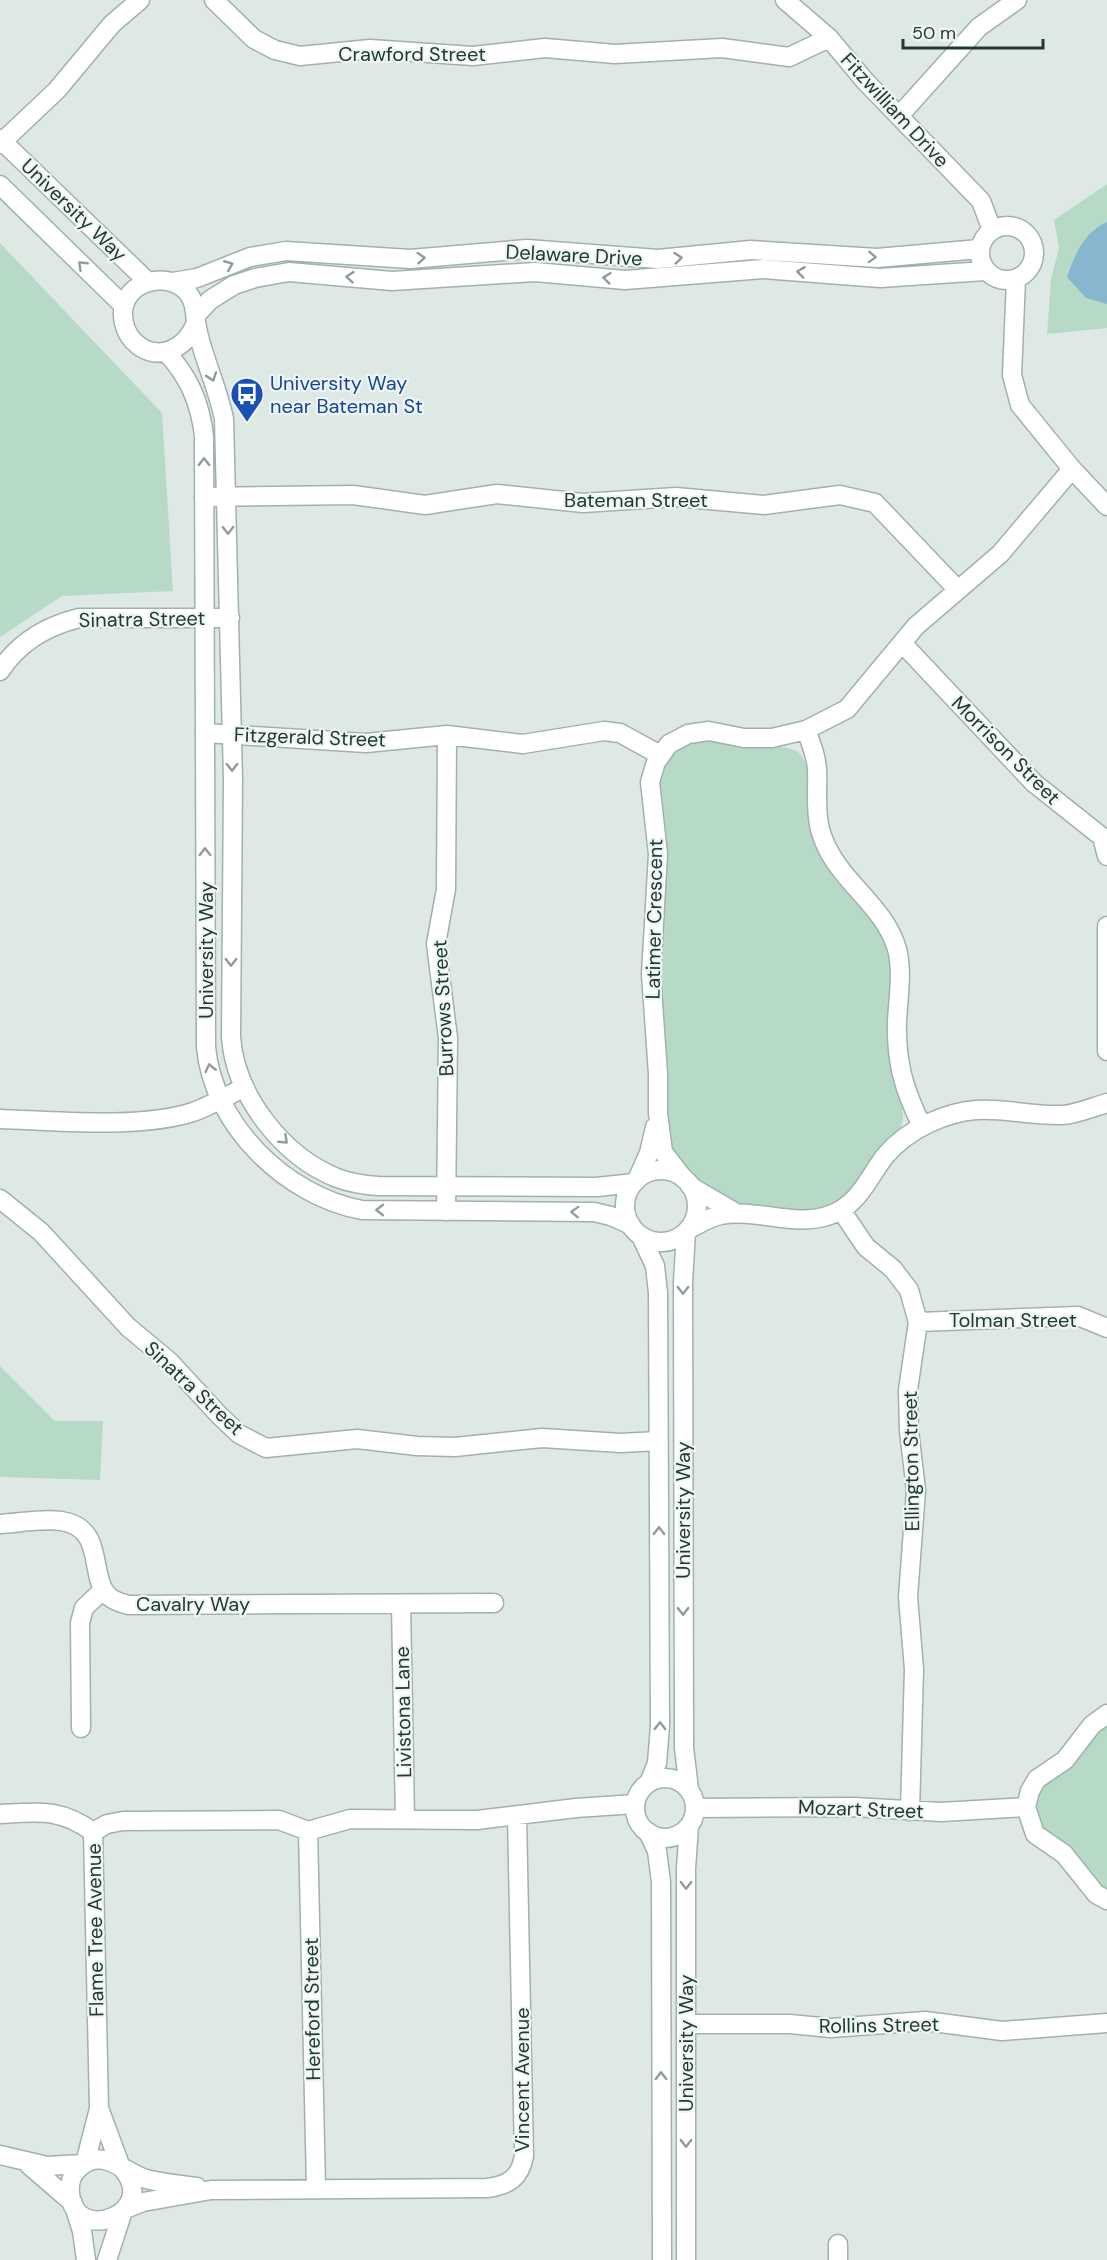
<svg xmlns="http://www.w3.org/2000/svg" width="1107" height="2260" viewBox="0 0 1107 2260" font-family="'DM Sans',sans-serif">
<rect width="100%" height="100%" fill="#dee9e6"/>
<!-- green -->
<path fill="#b7dac7" d="M1107,184V328L1047,334L1051,279L1059,248L1054,220Z
M0,243L162,413L173,591L62,596L0,637Z
M704,739C721,741 789,744 798,752C816,767 807,819 815,843C826,879 860,896 877,926C903,972 885,1025 892,1074C895,1095 909,1110 900,1130C880,1155 861,1188 833,1204C806,1220 731,1208 706,1188C701,1184 698,1176 692,1171C683,1164 671,1158 668,1145C663,1125 667,1086 666,1064C665,1027 658,991 659,955C659,924 666,894 666,864C667,836 653,794 663,770C670,750 685,743 704,739Z
M0,1366L55,1421H103L100,1480L0,1477Z
M1107,1726V1889L1097,1883L1078,1856L1047,1834L1040,1825L1035,1807L1042,1788L1081,1757L1096,1734Z"/>
<!-- water -->
<path fill="#87b7ce" d="M1107,222V304L1086,298L1067,277C1075,254 1084,232 1107,222Z"/>
<g fill="none" stroke-linecap="round" stroke-linejoin="round">
<!-- minor casing -->
<g stroke="#a1b1ae" stroke-width="21">
<path id="minor" d="M214,0L254,39L275,50L300,56L370,49L473,56L545,48L615,54L722,48L789,57L829,38
M785,0L829,38L865,81L981,201L992,230
M899,116L979,27L1017,0
M0,144L57,90L112,24L140,0
M980 253a27 27 0 1 1 54 0a27 27 0 1 1-54 0Z
M1016,279L1012,375L1020,405L1072,469L1107,506
M173,282L197,278L250,257L286,251L410,259L527,249L658,259L751,250L877,258L979,249
M196,315L210,300L234,285L255,278L289,272L392,281L535,272L625,280L763,269L880,278L985,271
M204,497L353,495L425,505L497,494L583,503L676,497L764,505L840,495L875,503L958,590
M902,643L1034,783L1102,837L1107,856
M0,671C18,643 47,626 79,618H230
M806,730C811,743 816,755 817,769C818,794 814,818 824,841C841,883 884,905 897,949C903,973 898,998 897,1022C896,1063 904,1090 922,1126
M205,733L366,743L447,735L523,744L604,731L620,733L660,755
M1107,926V1051
M0,1119C56,1121 140,1129 193,1112C210,1106 227,1096 243,1088
M683,1178L663,1152L658,1113V1074L651,974L658,854L650,782L656,762L669,744L688,734L709,731L744,738H772L806,730L847,709L916,626L1000,554L1072,469
M637,1180L649,1153L655,1127
M690,1186L736,1213
M0,1199L41,1232L128,1327L170,1362L218,1414L239,1434L266,1448L357,1439L417,1446L455,1447L542,1438L621,1443L658,1441
M841,1210L866,1247L893,1269L909,1290L918,1322L908,1390L909,1431L916,1490L908,1597L914,1669L910,1811
M446,1211L448,1038L436,944L446,889L447,735
M688,1230C699,1224 709,1217 721,1215C757,1208 795,1228 830,1215C859,1205 868,1178 885,1156C897,1142 912,1131 929,1123C983,1098 1009,1116 1063,1115C1077,1114 1093,1107 1107,1103
M918,1322L1078,1316L1107,1328
M0,1524C19,1523 42,1518 61,1521C104,1527 90,1572 105,1592C110,1600 120,1603 129,1605L494,1603
M401,1604L405,1819
M1107,1714L1092,1725L1065,1760L1037,1779L1030,1791L1026,1807L1035,1834L1064,1854L1096,1894L1107,1900
M81,1728L80,1623L84,1608L103,1590
M695,1808L854,1807L941,1812L1026,1807
M0,1814C38,1812 61,1808 93,1832
M308,1831L316,2188
M93,1832L107,1824L123,1821L279,1820L308,1831L350,1819L477,1820L576,1808L635,1804
M686,2024H790L831,2028L925,2021L1002,2031L1107,2023
M100,2111L120,2165
M0,2155L47,2166L83,2164
M85,2163L99,2109L93,1832
M29,2165L73,2203
M121,2167C163,2212 74,2247 70,2193C69,2184 72,2174 79,2168C101,2146 124,2172 146,2179C162,2183 180,2185 197,2187
M74,2206L82,2231L86,2260
M125,2209L143,2202L211,2190L487,2188C509,2185 520,2178 524,2156L517,1816
M838,2244V2260
M107,2260L123,2211"/>
</g>
<!-- tertiary casing -->
<g stroke="#a1b1ae" stroke-width="21">
<path id="tertiary" d="M0,139L147,281
M0,185L124,306
M195,325C185,348 161,361 139,346C131,340 126,333 124,323C113,274 192,263 195,313C198,349 217,383 224,419L233,780L231,1037C235,1095 282,1156 337,1178C350,1183 364,1185 378,1186L597,1187L634,1183
M166,352C189,377 200,402 204,436L206,1047C213,1125 286,1196 362,1210L594,1212L611,1216L631,1225
M625 1206a36 36 0 1 1 72 0a36 36 0 1 1-72 0Z
M686,1232L683,1282L684,1748L689,1789
M641,1236L655,1266L658,1293L660,1726L657,1763L649,1783
M635 1808a30 30 0 1 1 60 0a30 30 0 1 1-60 0Z
M648,1832L657,1851L661,1882L662,2260
M686,2260V1868L689,1826"/>
</g>
<!-- minor -->
<use href="#minor" stroke="#fff" stroke-width="18"/>
<!-- tertiary -->
<use href="#tertiary" stroke="#fff" stroke-width="18"/>
</g>
<!-- one-way arrows -->
<defs><path id="oneway-chevron" d="M-2-3.5L2.5 0L-2 3.5" fill="none" stroke-width="1.6" stroke-linecap="round" stroke-linejoin="round" transform="scale(1.5)"/></defs>
<g stroke="#909c9a">
<use href="#oneway-chevron" transform="translate(872 257) rotate(2)"/>
<use href="#oneway-chevron" transform="translate(421 258) rotate(-5)"/>
<use href="#oneway-chevron" transform="translate(678 258) rotate(-6)"/>
<use href="#oneway-chevron" transform="translate(82 265) rotate(-136)"/>
<use href="#oneway-chevron" transform="translate(229 265) rotate(-22)"/>
<use href="#oneway-chevron" transform="translate(801 272) rotate(-173)"/>
<use href="#oneway-chevron" transform="translate(350 277) rotate(-175)"/>
<use href="#oneway-chevron" transform="translate(607 278) rotate(-174)"/>
<use href="#oneway-chevron" transform="translate(212 377) rotate(71)"/>
<use href="#oneway-chevron" transform="translate(204 462) rotate(-91)"/>
<use href="#oneway-chevron" transform="translate(228 530) rotate(89)"/>
<use href="#oneway-chevron" transform="translate(232 767) rotate(89)"/>
<use href="#oneway-chevron" transform="translate(205 852) rotate(-90)"/>
<use href="#oneway-chevron" transform="translate(231 962) rotate(90)"/>
<use href="#oneway-chevron" transform="translate(210 1068) rotate(-103)"/>
<use href="#oneway-chevron" transform="translate(284 1140) rotate(43)"/>
<use href="#oneway-chevron" transform="translate(380 1210) rotate(-180)"/>
<use href="#oneway-chevron" transform="translate(575 1212) rotate(-178)"/>
<use href="#oneway-chevron" transform="translate(683 1290) rotate(90)"/>
<use href="#oneway-chevron" transform="translate(659 1531) rotate(-90)"/>
<use href="#oneway-chevron" transform="translate(683 1611) rotate(90)"/>
<use href="#oneway-chevron" transform="translate(660 1726) rotate(-89)"/>
<use href="#oneway-chevron" transform="translate(686 1885) rotate(90)"/>
<use href="#oneway-chevron" transform="translate(661 2076) rotate(-90)"/>
<use href="#oneway-chevron" transform="translate(686 2143) rotate(90)"/>
</g>
<!-- icons -->
<defs>
<g id="bus-pin" transform="scale(1.725)"><path d="M0 17L-7.5 6A9.5 9.5 0 1 1 7.5 6Z" fill="#1a4fb4" stroke="#eef6f4"/><path d="M-5-6H5V4H4V6H2V4H-2V6H-4V4H-5ZM-3.5-4V0h7V-4ZM-3.5 1.2v1.5H-2V1.2ZM2 1.2v1.5H3.5V1.2Z" fill="#fff"/></g>
</defs>
<g fill-rule="evenodd">
<use href="#bus-pin" x="247" y="394"/>
</g>
<g text-anchor="middle" stroke-width="4.5" stroke-linejoin="round" paint-order="stroke">
<!-- street labels -->
<g font-size="20" fill="#203936" stroke="#eef6f4">
<text x="412" y="61">Crawford Street</text>
<text transform="translate(895 110) rotate(47)" y="7">Fitzwilliam Drive</text>
<text transform="translate(74 210) rotate(44)" y="7">University Way</text>
<text transform="translate(574 255) rotate(3)" y="7">Delaware Drive</text>
<text x="636" y="507">Bateman Street</text>
<text transform="translate(142 619) rotate(-1)" y="7">Sinatra Street</text>
<text transform="translate(310 737) rotate(2)" y="7">Fitzgerald Street</text>
<text transform="translate(1006 750) rotate(45)" y="7">Morrison Street</text>
<text transform="translate(654 919) rotate(-89)" y="7">Latimer Crescent</text>
<text transform="translate(206 950) rotate(-90)" y="7">University Way</text>
<text transform="translate(443 1008) rotate(-93)" y="7">Burrows Street</text>
<text x="1013" y="1327">Tolman Street</text>
<text transform="translate(194 1388) rotate(43)" y="7">Sinatra Street</text>
<text transform="translate(911 1461) rotate(-91)" y="7">Ellington Street</text>
<text transform="translate(683 1510) rotate(-90)" y="7">University Way</text>
<text x="193" y="1611">Cavalry Way</text>
<text transform="translate(403 1712) rotate(-91)" y="7">Livistona Lane</text>
<text transform="translate(861 1809) rotate(2)" y="7">Mozart Street</text>
<text transform="translate(95 1930) rotate(-91)" y="7">Flame Tree Avenue</text>
<text transform="translate(312 2009) rotate(-91)" y="7">Hereford Street</text>
<text transform="translate(879 2025) rotate(-1)" y="7">Rollins Street</text>
<text transform="translate(686 2043) rotate(-90)" y="7">University Way</text>
<text transform="translate(522 2080) rotate(-90)" y="7">Vincent Avenue</text>
</g>
<!-- transit labels -->
<g font-size="20" fill="#164399" stroke="#eef6f4" text-anchor="start">
<text x="270" y="390">University Way<tspan x="270" dy="23">near Bateman St</tspan></text>
</g>
</g>
<!-- scale -->
<path d="M903 39v9h140v-9" fill="none" stroke="#203936" stroke-width="3"/>
<text x="912" y="39" font-size="18" fill="#203936" stroke="#eef6f4" stroke-width="4.5" paint-order="stroke">50 m</text>
</svg>
